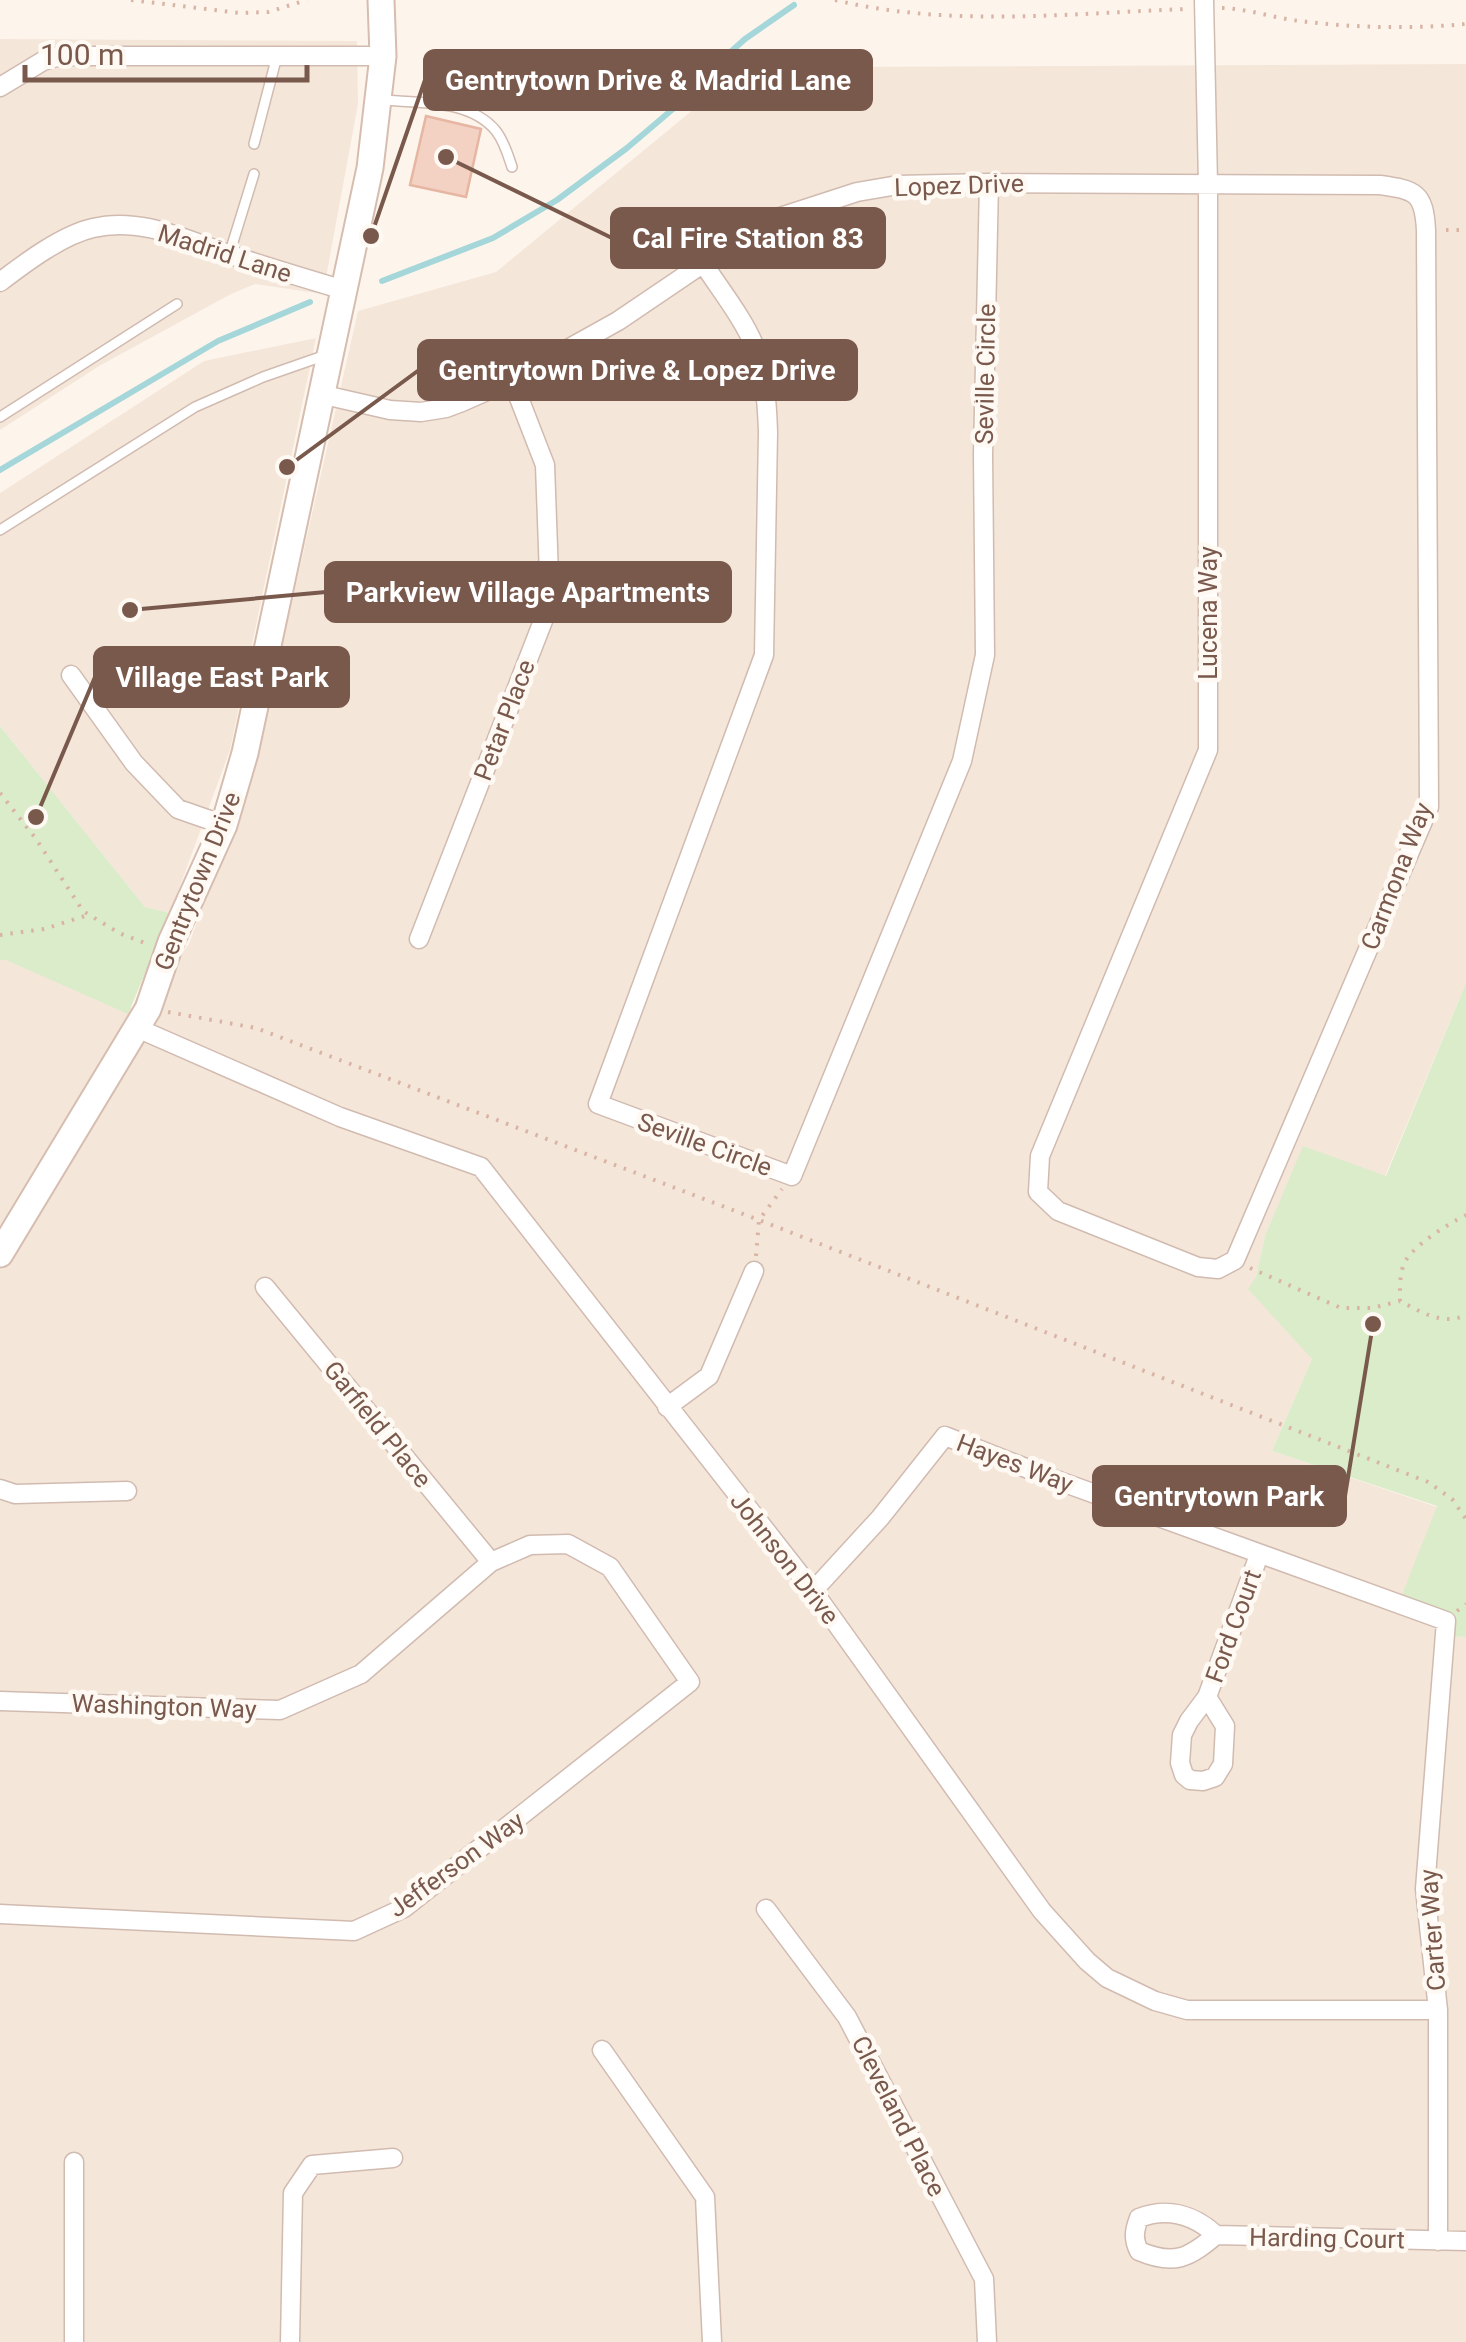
<svg xmlns="http://www.w3.org/2000/svg" width="1466" height="2342" viewBox="0 0 1466 2342" font-family="Roboto,sans-serif">
<rect width="100%" height="100%" fill="#fdf5ec"/>
<!-- residential -->
<path fill="#f5e6da" d="M0,39L357,41L358,104L323,294L255,284L231,294L99,366L0,430Z
M1466,64V983L1385,1176L1265,1236L1256,1277L1312,1359L1272,1451L1437,1507L1445,1636L1466,1637V2342H0V953L136,1010L189,944L259,748L358,311L496,272L723,85L848,67Z
M316,338L230,750L170,913L145,907L0,726V493L204,361Z"/>
<!-- green -->
<path fill="#daecc9" d="M0,726L145,907L170,913L128,1014L6,960H0Z
M1466,983V1637L1445,1636L1446,1621L1398,1605L1437,1506L1272,1451L1312,1359L1248,1289L1256,1277L1265,1236L1303,1146L1386,1176Z"/>
<g fill="none" stroke-linecap="round" stroke-linejoin="round">
<!-- stream -->
<path stroke="#a5d7da" stroke-width="6" d="M382,281L493,238L557,200L627,148L687,97L716,65L745,39L794,5
M0,470L218,341L310,302"/>
</g>
<!-- building -->
<path fill="#f3d1c3" stroke="#e6b6a3" stroke-width="2.5" d="M426,116L481,129L466,197L410,185Z"/>
<g fill="none" stroke-linecap="round" stroke-linejoin="round">
<!-- lane casing -->
<g stroke="#d1bbb0" stroke-width="12">
<path id="lane" d="M382,100C418,103 470,99 496,131C504,141 508,155 512,167
M254,144L277,56
M229,255L254,174
M0,417L177,304
M0,530L195,407L263,377L326,355"/>
</g>
<!-- street casing -->
<g stroke="#d1bbb0" stroke-width="21">
<path id="street" d="M0,87L43,61L60,56H383
M703,263C719,288 743,318 754,345C765,373 767,402 768,432L764,655L598,1104L792,1176L962,761L985,655L983,455L989,183
M0,282C25,263 62,235 93,228C142,216 188,241 234,256C270,268 307,279 344,290
M320,394L390,410L421,412L446,408L462,402L512,380L618,321L748,233L777,218L857,192L898,185L989,183L1380,185C1415,190 1424,192 1426,230L1429,807L1235,1260L1218,1269L1198,1267L1058,1211L1038,1192L1040,1156L1208,750V184L1204,0
M71,675L134,763L178,809L224,825
M419,939L550,603L545,465L512,380
M137,1028L340,1117L481,1167L813,1591L1042,1911L1087,1961L1107,1978L1155,2001L1187,2010H1438
M265,1287L491,1562
M667,1407L709,1376L754,1271
M0,1489L15,1494L127,1491
M813,1591L880,1518L945,1436L1051,1478L1446,1621L1425,1889L1438,2010V2241
M1207,1697L1225,1726L1223,1764L1215,1777L1203,1781L1190,1780L1184,1775L1180,1763L1182,1735L1189,1721L1207,1697L1259,1555
M0,1701L280,1710L361,1674L491,1562L530,1545L568,1544L610,1567L690,1682L404,1908L354,1931L0,1914
M766,1909L847,2017L984,2279L987,2342
M602,2050L705,2197L712,2342
M74,2162V2342
M1216,2235C1189,2258 1174,2266 1139,2251C1133,2239 1134,2231 1139,2218C1168,2207 1194,2215 1216,2235L1466,2241
M290,2342L293,2193L312,2165L393,2158"/>
</g>
<!-- secondary casing -->
<g stroke="#d6bdb0" stroke-width="29">
<path id="secondary" d="M0,1254L148,1009L171,942L224,825L245,753L370,168L383,56L381,0"/>
</g>
<!-- path -->
<path stroke="#d9b4a5" stroke-width="4" stroke-dasharray="2.5 8" stroke-linecap="butt" d="M131,0L239,13L268,12L307,0
M835,0C951,28 1070,13 1188,9
M1222,8C1249,9 1274,18 1300,21C1354,28 1412,29 1466,24
M1446,230H1466
M0,793L36,839L83,911L119,933L150,945
M0,935L44,929L88,915
M168,1012L256,1028L759,1220L1428,1482L1452,1499L1466,1519
M756,1256L759,1220L782,1189
M1250,1268L1341,1308H1372L1400,1301C1421,1312 1443,1326 1466,1315
M1400,1301C1400,1288 1399,1272 1406,1260C1417,1243 1448,1224 1466,1215
M1457,1611L1466,1604"/>
<!-- lane -->
<use href="#lane" stroke="#fff" stroke-width="9"/>
<!-- street -->
<use href="#street" stroke="#fff" stroke-width="18"/>
<!-- secondary -->
<use href="#secondary" stroke="#fff" stroke-width="25"/>
</g>
<g text-anchor="middle" stroke-width="9" stroke-linejoin="round" paint-order="stroke">
<!-- street labels -->
<g font-size="25" fill="#7a594d" stroke="#fff9f3">
<text transform="translate(959 185) rotate(-2)" y="9">Lopez Drive</text>
<text transform="translate(225 253) rotate(18)" y="9">Madrid Lane</text>
<text transform="translate(985 374) rotate(-89)" y="9">Seville Circle</text>
<text transform="translate(1208 613) rotate(-90)" y="9">Lucena Way</text>
<text transform="translate(504 720) rotate(-69)" y="9">Petar Place</text>
<text transform="translate(1396 876) rotate(-69)" y="9">Carmona Way</text>
<text transform="translate(197 881) rotate(-68)" y="9">Gentrytown Drive</text>
<text transform="translate(705 1144) rotate(20)" y="9">Seville Circle</text>
<text transform="translate(378 1424) rotate(51)" y="9">Garfield Place</text>
<text transform="translate(1015 1463) rotate(21)" y="9">Hayes Way</text>
<text transform="translate(785 1558) rotate(52)" y="9">Johnson Drive</text>
<text transform="translate(1233 1626) rotate(-70)" y="9">Ford Court</text>
<text transform="translate(164 1706) rotate(2)" y="9">Washington Way</text>
<text transform="translate(456 1864) rotate(-36)" y="9">Jefferson Way</text>
<text transform="translate(1432 1930) rotate(-94)" y="9">Carter Way</text>
<text transform="translate(899 2116) rotate(63)" y="9">Cleveland Place</text>
<text transform="translate(1327 2238) rotate(1)" y="9">Harding Court</text>
</g>
</g>
<!-- callouts -->
<path fill="none" stroke="#7a594d" stroke-width="4" d="M371 236L425 80M446 157L612 238M287 467L419 370M130 610L326 592M36 817L95 677M1373 1324L1345 1496"/>
<g fill="#7a594d" stroke="#fff9f3" stroke-width="4">
<circle cx="371" cy="236" r="10"/>
<circle cx="446" cy="157" r="10"/>
<circle cx="287" cy="467" r="10"/>
<circle cx="130" cy="610" r="10"/>
<circle cx="36" cy="817" r="10"/>
<circle cx="1373" cy="1324" r="10"/>
</g>
<g fill="#7a594d" stroke="#7a594d" stroke-width="4">
<rect x="425" y="51" width="446" height="58" rx="10"/>
<rect x="612" y="209" width="272" height="58" rx="10"/>
<rect x="419" y="341" width="437" height="58" rx="10"/>
<rect x="326" y="563" width="404" height="58" rx="10"/>
<rect x="95" y="648" width="253" height="58" rx="10"/>
<rect x="1094" y="1467" width="251" height="58" rx="10"/>
</g>
<g font-size="28" text-anchor="middle" font-weight="bold" fill="#fff">
<text x="648" y="90">Gentrytown Drive &amp; Madrid Lane</text>
<text x="748" y="248">Cal Fire Station 83</text>
<text x="637" y="380">Gentrytown Drive &amp; Lopez Drive</text>
<text x="528" y="602">Parkview Village Apartments</text>
<text x="222" y="687">Village East Park</text>
<text x="1219" y="1506">Gentrytown Park</text>
</g>
<!-- scale -->
<path d="M25 65v15h282v-15" fill="none" stroke="#7a594d" stroke-width="5"/>
<text x="40" y="65" font-size="30" fill="#7a594d" stroke="#fff9f3" stroke-width="8" paint-order="stroke">100 m</text>
</svg>
